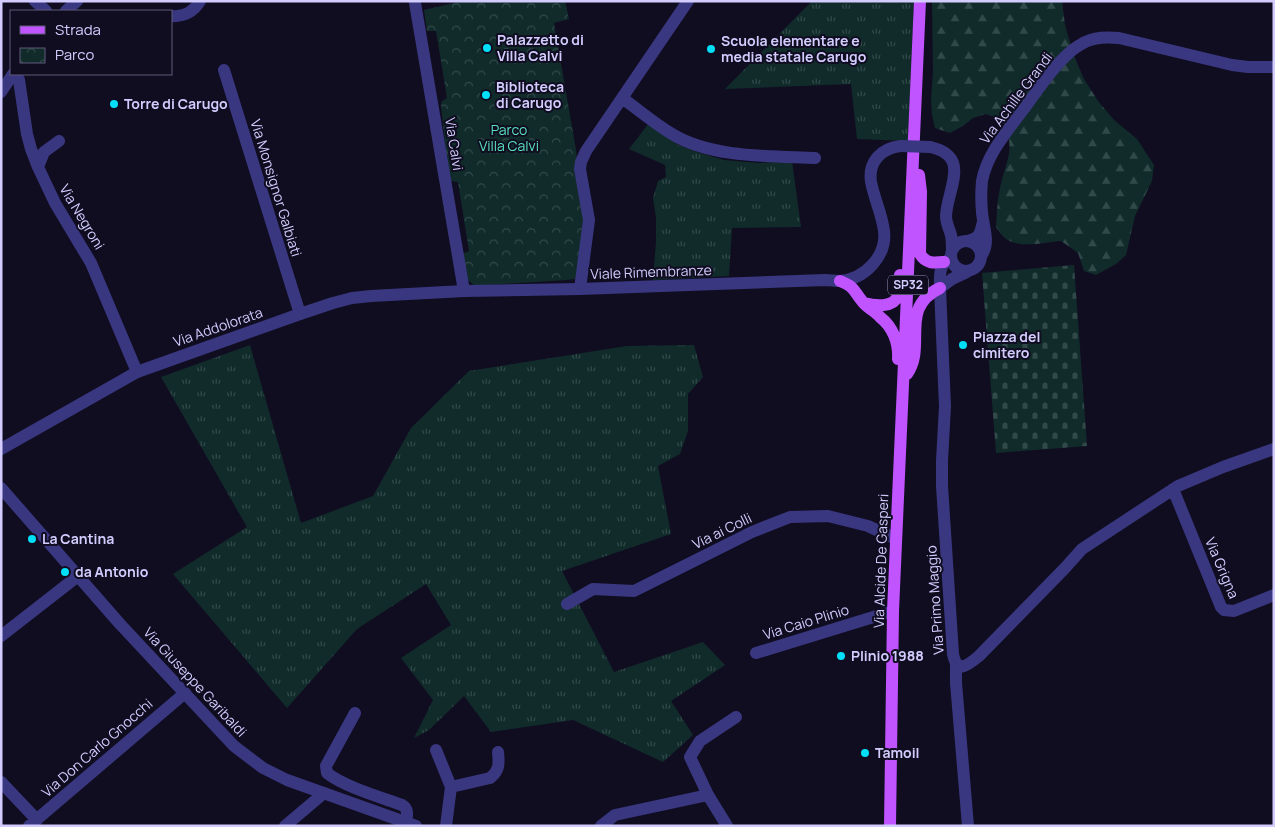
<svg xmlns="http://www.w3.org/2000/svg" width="1275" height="827" viewBox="0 0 1275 827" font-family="Manrope,sans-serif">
<defs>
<pattern id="grass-tufts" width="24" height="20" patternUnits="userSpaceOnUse" patternTransform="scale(1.25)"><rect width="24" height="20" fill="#102b2a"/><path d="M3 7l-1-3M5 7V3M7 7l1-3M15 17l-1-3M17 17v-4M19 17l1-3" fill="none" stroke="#32494a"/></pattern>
<pattern id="forest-firs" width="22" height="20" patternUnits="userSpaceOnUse" patternTransform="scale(1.25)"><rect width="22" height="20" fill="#102b2a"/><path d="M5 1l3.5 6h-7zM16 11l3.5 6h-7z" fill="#32494a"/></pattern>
<pattern id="cemetery-stones" width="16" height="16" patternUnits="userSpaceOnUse" patternTransform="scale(1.25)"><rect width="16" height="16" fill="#102b2a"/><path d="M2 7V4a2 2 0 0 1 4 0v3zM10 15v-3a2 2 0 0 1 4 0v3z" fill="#32494a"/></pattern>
<pattern id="park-crowns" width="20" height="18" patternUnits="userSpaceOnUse" patternTransform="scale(1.25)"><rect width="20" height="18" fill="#102b2a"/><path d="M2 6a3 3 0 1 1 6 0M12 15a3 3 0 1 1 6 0" fill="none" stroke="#32494a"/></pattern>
</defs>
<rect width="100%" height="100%" fill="#100d21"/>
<!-- grass -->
<path fill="url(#grass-tufts)" d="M812,1H914L908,141L857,139L851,84L725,89Z
M649,123L678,145L697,152L724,160L759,163L792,161L801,227L732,228L729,276L653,280L656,242V218L653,198L658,181L666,177L665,165L629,149Z
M250,345L301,523L373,496L411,428L469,371L627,346L694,345L703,377L688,394V431L680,454L658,466L671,534L562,571L614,672L703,642L725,665L671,701L693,735L663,762L573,720L491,732L464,696L429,730L414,738L433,700L401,658L451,625L426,584L357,629L287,708L173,574L247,527L161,377Z"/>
<!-- forest -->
<path fill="url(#forest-firs)" d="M932,1H1062L1065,25L1074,56L1084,79L1098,101L1114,120L1137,139L1154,165L1152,181L1135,216L1126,255L1116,264L1096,275L1084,271L1078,253L1061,241C1045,242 1021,249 1006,239C1002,236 999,231 996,227C997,214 997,201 1000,188C1006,159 1017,150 1002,120L986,114L973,118L963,126L950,133L935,128L932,115L931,101L933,71Z"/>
<!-- cemetery -->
<path fill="url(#cemetery-stones)" d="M1074,265L1087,446L996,453L982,273Z"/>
<!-- park -->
<path fill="url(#park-crowns)" d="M462,1H565L569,19L554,23L576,150L578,170L586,220L578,275L575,279L566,280L486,285H474L468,280L462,254L469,251L458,182L451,181L446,153L441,105L442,101L447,98L436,31H427L424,10Z"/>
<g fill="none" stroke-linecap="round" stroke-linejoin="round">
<!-- minor -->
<path stroke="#3a3781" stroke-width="12" d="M35,1L46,11
M415,3L464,291
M66,11L77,1
M171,16C183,17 194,12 200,1
M224,70L300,314
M16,74L19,80L27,134L31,149L38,167L55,203L91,263L137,372
M1,92L13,74
M622,98C639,110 655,124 672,134C711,158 771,156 815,158
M38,167L44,152L59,141
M967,241C980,238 980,234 983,222
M981,256C991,243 983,227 982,212C981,202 981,192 982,181C987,153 1009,129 1026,106C1039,88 1052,68 1069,53C1074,48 1080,45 1085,42C1095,37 1108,37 1119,38L1232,65L1248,67H1274
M940,288L945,406L942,461V486L953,654C957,674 967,666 979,656L1065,568L1082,549L1178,486L1223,467L1274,449
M580,289L589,220L580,169L581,162L586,151L688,1
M1173,489L1221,607L1224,610L1234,611L1274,595
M567,604L593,589L634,591L752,532L790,517L828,516L868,526L896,539
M1,636L78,576
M756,653L893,611
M956,663V683L968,826
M355,713L326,766L327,773C345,787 380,797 402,805C409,809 407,815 406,823
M436,750L451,787L446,826
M1,782L37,820
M451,787L490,778C500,770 499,763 498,752
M708,795L690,757L700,741L736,717
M29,826L185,693
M285,826L324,793
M601,826L615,815L708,795L727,826"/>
<!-- tertiary -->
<path stroke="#3a3781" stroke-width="12" d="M930,147C972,156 947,189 946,216C946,223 949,228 951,235C952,240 952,245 952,251
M951 256a15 15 0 1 1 30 0a15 15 0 1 1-30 0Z
M940,288C940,275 938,265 951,258
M940,288L952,279L967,272
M1,449L137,372L300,314L333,303L352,298L371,296L464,291L580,289L825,280C830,280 835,281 840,281C865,279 887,256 884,231C882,214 874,198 871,182C868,162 881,148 901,146
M1,488L120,624L234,746L263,768L287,780L416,826"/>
<!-- primary -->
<path stroke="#c054ff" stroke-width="12" d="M919,175L921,192L920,254C926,264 934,263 944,262
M840,281C855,287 853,290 862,301C867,308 875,311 880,317C893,327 899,343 898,359
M864,303C875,306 893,308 898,296C900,289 900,281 900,275
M907,374C927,346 898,308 940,288
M890,826L893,611L920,1"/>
<!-- tertiary-bridge -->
<path stroke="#3a3781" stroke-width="12" d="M901,146L930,147"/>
</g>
<!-- markers -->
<g fill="#00def8" stroke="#100d21" stroke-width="2">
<circle cx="487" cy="48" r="5"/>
<circle cx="711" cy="49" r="5"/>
<circle cx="486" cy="95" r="5"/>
<circle cx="114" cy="104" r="5"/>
<circle cx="963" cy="345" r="5"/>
<circle cx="32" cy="539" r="5"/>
<circle cx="65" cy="572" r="5"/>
<circle cx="841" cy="656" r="5"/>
<circle cx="865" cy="753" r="5"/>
</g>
<g text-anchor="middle" stroke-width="4" stroke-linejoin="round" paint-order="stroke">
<!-- shield labels -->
<rect fill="#100d21" stroke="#9893bc" stroke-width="1" x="888" y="275.5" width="40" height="19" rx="4"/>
<g font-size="12" font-weight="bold" fill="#d3cdff">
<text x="908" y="289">SP32</text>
</g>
<!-- poi labels -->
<g font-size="14" font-weight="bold" fill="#d3cdff" stroke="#100d21" text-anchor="start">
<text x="497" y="45">Palazzetto di<tspan x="497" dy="16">Villa Calvi</tspan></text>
<text x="721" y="46">Scuola elementare e<tspan x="721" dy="16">media statale Carugo</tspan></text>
<text x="496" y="92">Biblioteca<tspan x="496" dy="16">di Carugo</tspan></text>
<text x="124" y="109">Torre di Carugo</text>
<text x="973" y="342">Piazza del<tspan x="973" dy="16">cimitero</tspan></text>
<text x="42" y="544">La Cantina</text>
<text x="75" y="577">da Antonio</text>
<text x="851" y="661">Plinio 1988</text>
<text x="875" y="758">Tamoil</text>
</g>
<!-- street labels -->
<g font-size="14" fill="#d3cdff" stroke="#100d21">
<text transform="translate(1016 98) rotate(-53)" y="5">Via Achille Grandi</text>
<text transform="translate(454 144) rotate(81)" y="5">Via Calvi</text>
<text transform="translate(276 188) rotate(73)" y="5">Via Monsignor Galbiati</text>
<text transform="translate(82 217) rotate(59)" y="5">Via Negroni</text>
<text transform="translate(651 272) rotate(-2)" y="5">Viale Rimembranze</text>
<text transform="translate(218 327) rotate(-19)" y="5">Via Addolorata</text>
<text transform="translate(722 531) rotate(-26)" y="5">Via ai Colli</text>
<text transform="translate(881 561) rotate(-88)" y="5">Via Alcide De Gasperi</text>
<text transform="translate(1222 568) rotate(67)" y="5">Via Grigna</text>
<text transform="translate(935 600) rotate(-94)" y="5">Via Primo Maggio</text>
<text transform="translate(806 622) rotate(-17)" y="5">Via Caio Plinio</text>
<text transform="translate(195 682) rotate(47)" y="5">Via Giuseppe Garibaldi</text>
<text transform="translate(97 748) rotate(-41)" y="5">Via Don Carlo Gnocchi</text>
</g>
<!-- park labels -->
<g font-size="14" fill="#58e0bf" stroke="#100d21">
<text x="509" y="135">Parco<tspan x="509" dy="16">Villa Calvi</tspan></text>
</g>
</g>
<!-- border -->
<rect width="1275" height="827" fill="none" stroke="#d3cdff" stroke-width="5"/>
<!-- legend -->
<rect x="10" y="10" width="162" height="65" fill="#100d21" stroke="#5e5a7a"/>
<rect x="20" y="26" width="25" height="8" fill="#c054ff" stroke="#5e5a7a"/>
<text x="55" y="35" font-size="15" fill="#d3cdff">Strada</text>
<rect x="20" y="48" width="25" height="15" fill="url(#park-crowns)" stroke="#5e5a7a"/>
<text x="55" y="60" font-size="15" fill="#d3cdff">Parco</text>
</svg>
